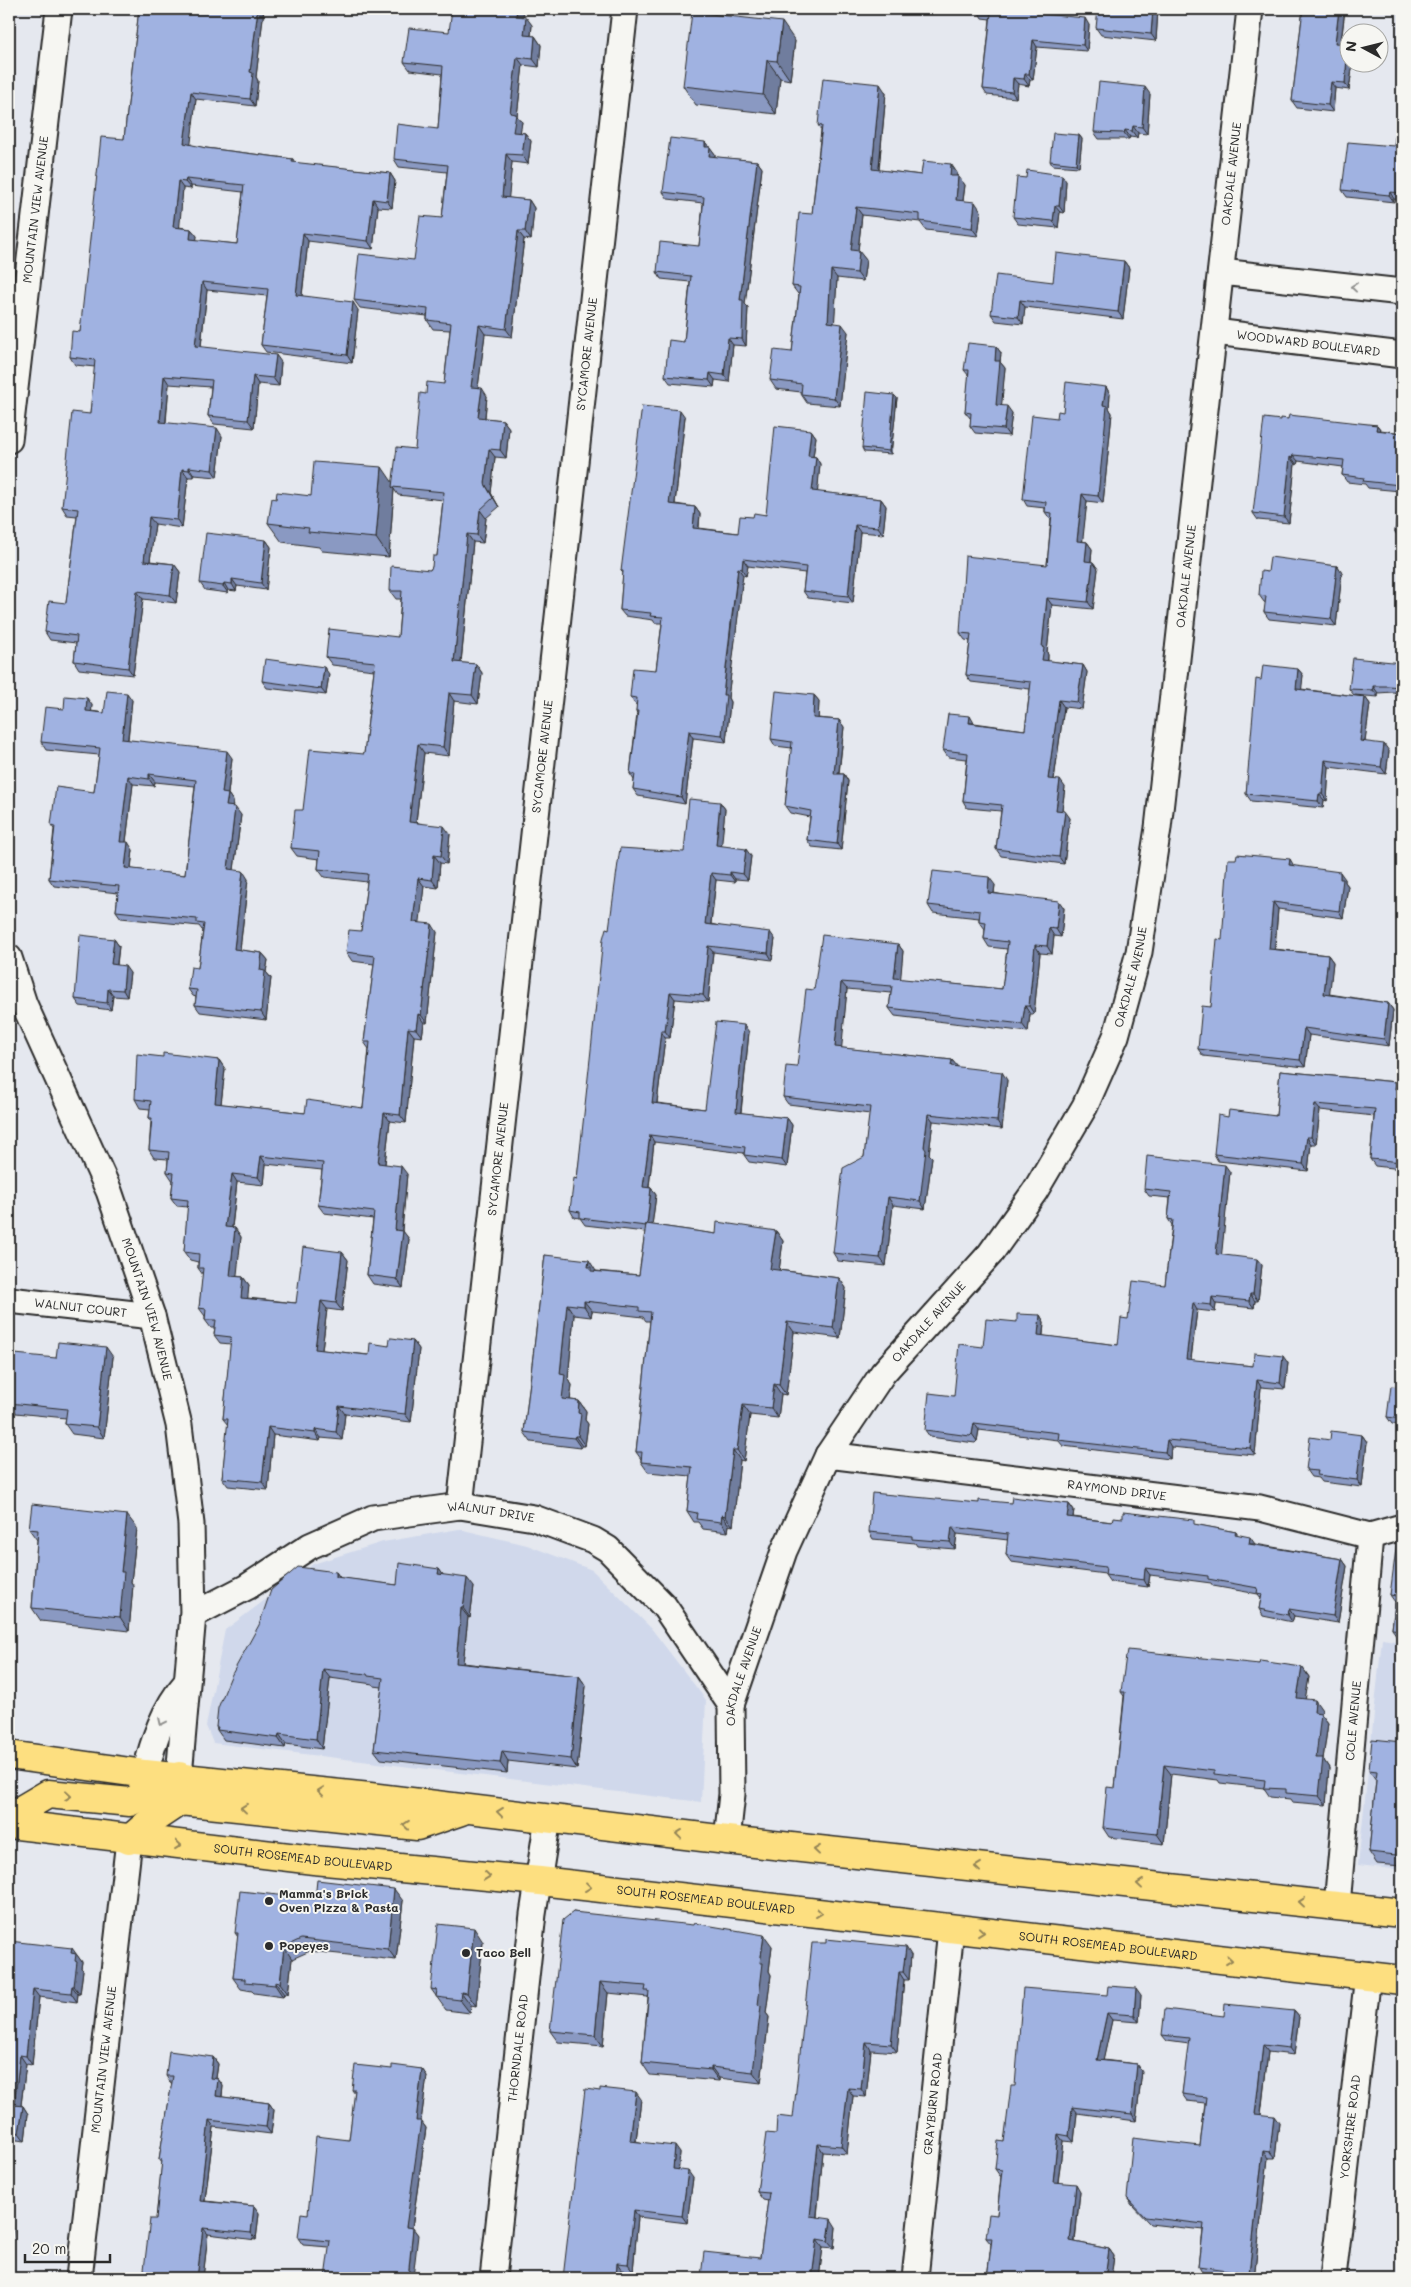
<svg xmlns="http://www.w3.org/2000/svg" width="1411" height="2287" viewBox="0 0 1411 2287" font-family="Mali,sans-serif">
<rect width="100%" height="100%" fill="#e5e8ef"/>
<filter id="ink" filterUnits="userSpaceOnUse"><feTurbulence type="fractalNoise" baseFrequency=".02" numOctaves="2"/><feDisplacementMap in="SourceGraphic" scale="10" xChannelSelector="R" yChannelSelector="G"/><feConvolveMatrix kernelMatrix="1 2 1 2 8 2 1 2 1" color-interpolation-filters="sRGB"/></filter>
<g filter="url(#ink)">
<!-- built -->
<path fill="#d0d8eb" d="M459,1529L527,1545L592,1570L651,1628L706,1700L701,1802L213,1743L206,1726L225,1630L313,1564L383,1542Z
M1382,1639L1402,1642V1870L1358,1865Z"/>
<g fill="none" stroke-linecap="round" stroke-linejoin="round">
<!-- minor casing -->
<g stroke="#2b2b2b" stroke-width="29">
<g id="minor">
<path d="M1221,272L1402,292"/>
<path id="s1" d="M1215,332L1402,355"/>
<path id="s2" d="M9,440L59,9"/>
<path id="s3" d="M9,958L24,1004L109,1191L152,1316L179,1425L191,1524L193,1615L179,1776"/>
<path id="s4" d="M9,1300L152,1316"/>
<path id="s5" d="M828,1455L1260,1508L1370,1536L1402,1527"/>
<path id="s6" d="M460,1506L625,9"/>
<path id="s7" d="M193,1615L247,1587L310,1546L373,1518L460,1506L534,1518L593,1540L608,1549L664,1606L731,1705"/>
<path d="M145,1774C153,1741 164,1708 186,1683"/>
<path id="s8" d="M727,1840L732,1794L731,1705L784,1551L828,1455L883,1373L990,1254L1035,1191L1085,1106L1116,1036L1139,952L1158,828L1250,9"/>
<path id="s9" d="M1337,1905L1370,1536"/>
<path id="s10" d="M79,2278L129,1840"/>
<path id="s11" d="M493,2278L533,1914L548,1818"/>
<path id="s12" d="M915,2278L951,1929"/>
<path id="s13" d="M1333,2278L1368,1975"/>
</g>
</g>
<!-- primary casing -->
<g stroke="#2b2b2b" stroke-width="31">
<g id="primary">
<path d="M9,1755L145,1774L370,1797L727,1840L1402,1913"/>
<path d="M9,1817L48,1794L130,1802L179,1776"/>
<path id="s14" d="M9,1824L314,1860L540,1881L1402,1980"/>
<path d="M129,1840L153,1819L180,1801L417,1826L461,1811"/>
</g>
</g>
<!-- minor -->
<use href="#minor" stroke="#f6f6f2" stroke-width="25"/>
<!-- primary -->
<use href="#primary" stroke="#fddf80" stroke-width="28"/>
</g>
<!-- wall -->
<path fill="#8a99c2" stroke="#2b2b2b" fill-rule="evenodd" d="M139,9H264L256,77L258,81L255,106L196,99L190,145L206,148L293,159L295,163L390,173L395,181L392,208L378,207L373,249L308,241L302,296L358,310L352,363L266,352L261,345L267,296L207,290L201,347L281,362L279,386L258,384L254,428L214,424L208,416L211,387L169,384L166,423L222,436L217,477L194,475V477H188L182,528L155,524L150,561L174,564L180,572L176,603L143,599L133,675L79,669L74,661L76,643L50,640L45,632L66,603L77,516L67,515L62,507L90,414L95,367L75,365L70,357L80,332L124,139ZM191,186L243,192L237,244L196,240L197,236L191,229L179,227L183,188L191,189Z
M978,9H1048L1047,15L1089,25L1087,51L1037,47L1033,80H1030L1029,86L1018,84L1016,98L987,95L983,89L990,19L982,18L978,11Z
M1158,9L1156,41L1101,35L1096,28Z
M1303,9H1345L1341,44L1348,62H1353L1349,90L1335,88L1333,112L1297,108L1292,101Z
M523,16L532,25L531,36H535L541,45L539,67L523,65L517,116L522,122L520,132L525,133L531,141L528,164L512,162L508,198L529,200L534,208L531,240L524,239L512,337L485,334L478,387L487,396L485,418L503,420L509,428L506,458L495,457L491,493L499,507L486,518L483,543L473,542L461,663L476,664L482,673L478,704L454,701L449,756L424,753L416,822L450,834L447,864L440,863L438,888L424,886L419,923L437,932L427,1023H424L422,1037L414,1036L406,1123L390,1121L385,1164L407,1174L402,1231L409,1239L403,1288L373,1284L367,1275L373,1219L324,1213L318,1205L322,1170L266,1164L264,1185L237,1182L232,1228H235L241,1237L236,1276L243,1277L249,1285L247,1298L296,1303L342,1252L348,1260L342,1311L327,1309L322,1350L369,1355L389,1346L413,1341L419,1349L411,1422L345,1414L342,1440L321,1438L320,1441L273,1435L268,1490L228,1486L222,1478L228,1425L223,1419L231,1344L220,1343L214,1335L215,1328H211L205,1320V1316L199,1308L203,1275L198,1268V1262L190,1260L184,1252L188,1207L177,1206L171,1198L173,1181L167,1172L168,1159L154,1158L149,1150L151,1121L149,1118L150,1109L140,1108L135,1099L163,1057L219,1060L225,1069L221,1104L305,1113L363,1108L369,1049L364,1042L374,964L352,961L346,952L361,931L367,882L324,877L318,869L319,859L297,856L291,848L303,810L364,754L374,670L332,665L326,657L398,637L401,599H396L390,591L430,570L432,567L437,556L443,500L398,495L394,489L389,557L322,551L319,547L282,542L268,523L276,499L311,496L393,483L415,449L426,394L444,384L450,330L433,329L427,320V316L360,308L354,300L414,260L442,218L447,172L399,167L394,159L438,129L442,74L410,70L404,62L449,32Z
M795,41L790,80L780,78L776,114L696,105L683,86Z
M886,93L879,170L921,175L951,164L957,173V176H958L965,185L963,201L981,211L978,236L926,230L920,222L862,215L858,251L866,260L863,281L837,278L834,323L848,332L840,406L807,403L801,394V392L776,389L770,380L792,352L799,294H798L792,286L812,214L821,130L818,125Z
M1150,94L1147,134L1138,133L1137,138L1130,137L1129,139H1099L1094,132Z
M1079,135L1082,139L1079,167L1052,165L1050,161Z
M1402,138V200L1394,199V202L1347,197L1342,190L1394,146Z
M705,142L715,154V157L757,161L762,168L745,304L748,307L746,346L733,345L729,382L715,380L714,387L670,383L665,376L684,342L690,282L661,279L657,272L699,246L703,203L668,199L663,192Z
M1066,181L1064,213L1060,212L1058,228L1018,224L1013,217Z
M1124,261L1129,268L1123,319L1025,307L1023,324L996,321L991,314L1053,282Z
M996,346L1001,353L1000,362L1005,368L1001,406L1012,413L1009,436L975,433L970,426L971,419L965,412L969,376L964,370Z
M1106,387L1110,394L1109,408L1112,413L1103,503L1087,501L1082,541L1087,542L1092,549L1091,562H1093L1098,569L1093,609L1052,605L1047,652L1048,655V661L1083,665L1087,672L1082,709L1064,707L1054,780L1065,787L1062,811L1070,818L1064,864L1001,856L996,849L1001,811L967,808L963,801L967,759L948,757L943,750L974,723L1025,730L1030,689L971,682L966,675L970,641L965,640L960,633L1047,565L1051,519H1050L1045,512V508L1027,506L1023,499L1057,418L1063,412Z
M897,398L891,454L864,452L862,448Z
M685,417L675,504L695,507L700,514L699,528L738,533L753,517L766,515L811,430L816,437L813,456L816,457L820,464L817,492L881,499L886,506L883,534L860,532L853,603L808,598L803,591L805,573L748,566L746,576L743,575L736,630L728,698L730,702L726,742L693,738L685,804L638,796L633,789L634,780L630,774L637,714L636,711L637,705L635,704L630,697L656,670L662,623H655L653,620L625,616L620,610L623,573L621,571Z
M1288,419L1377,425L1381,430L1402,433V539H1400L1395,532L1400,491L1368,488L1365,484L1347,482L1342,475L1343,467L1298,461L1297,465L1295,464L1289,523L1258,520L1253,513L1281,420Z
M266,540L271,547L266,590L237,586L236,591L228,590V593L205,590L200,583Z
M1337,566L1342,573L1336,626L1269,619L1264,612L1266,603L1264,602L1259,595L1268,572Z
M1398,655H1402V661Z
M1402,663V694L1393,692L1378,693V697L1354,695L1349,689Z
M1298,669L1303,675L1301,689L1365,697L1370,704L1365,742L1389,751L1386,774L1329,767L1327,801L1324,800L1323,808L1251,801L1246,794L1261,680Z
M329,674L326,695L267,688L262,681Z
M814,695L819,701L818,718L839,720L844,727L839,774H844L848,781L841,850L812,847L807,840L810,817L790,813L785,806L792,748L775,746L771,739Z
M132,700L128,740L232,758L228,794L233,801L232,807L241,815L234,870L248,879L240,950L262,953L268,960L266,972L271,978L266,1020L200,1012L195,1005L196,997L193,996L188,989L198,968L203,930H202L199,926L121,918L116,911L118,893L54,886L49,879L54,829L51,825L94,792L99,755L46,750L41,742L92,705L91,711L104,713ZM155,782L195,786L185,875L131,869L133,850L126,842L133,784L154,786Z
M720,802L725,809L721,846L751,856L748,880L735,879V882L716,880L711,924L775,939L772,960L713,952L708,1002L675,999L670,1038H665L657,1103L705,1109L749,1032L741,1113L787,1118L792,1125L787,1167L749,1162L744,1155V1153L654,1142L649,1187L651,1188L656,1195L652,1225L716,1234L776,1231L783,1241L779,1270L839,1278L846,1288L840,1338L794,1332L786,1395L781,1394L778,1418L750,1415L744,1461L740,1460L733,1526L729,1525L728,1532L703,1529L698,1522H694L687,1511L691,1476L648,1472L641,1462V1459L636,1452L650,1321H646L643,1317L592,1311L591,1317L574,1315L568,1379L572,1385L570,1400L579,1401L586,1411L585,1420L588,1424L585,1446H582L581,1448L531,1442L524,1432L545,1255L596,1271L639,1275L645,1232L585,1225L580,1218L574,1217L570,1210L577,1179L609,929L684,852Z
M1294,866L1345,879V882L1348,886L1343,918L1278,909L1275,949L1328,955L1333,962L1329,994L1388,1003L1393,1010L1389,1046L1309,1035L1305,1067L1203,1056L1198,1049L1211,1007L1222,940Z
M995,885L994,893L1064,908L1061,937L1054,936L1052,954L1040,953L1034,1014H1030L1028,1032L895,1016L889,1008L891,993L847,989L841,1048L952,1060L957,1067L1007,1080L1002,1129L933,1121L929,1154L932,1157L925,1209L893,1205L886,1266L838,1261L833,1253L864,1157L870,1114L788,1104L783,1097L797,1067L814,990L898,944L903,951L900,979L1002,989L1007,949L989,947L984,939L985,929L979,921V918L933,913L928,905Z
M114,939L119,946L117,965L130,973L127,997L113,996L111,1010L80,1006L75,999Z
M1280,1071L1396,1082L1401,1089V1090H1402V1169L1375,1166L1370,1159L1374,1116L1320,1110L1316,1144H1311L1308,1171L1218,1161L1214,1154L1228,1117L1276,1116Z
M1230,1172L1221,1254L1262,1265L1258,1301H1255L1254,1308L1216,1304L1215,1312L1197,1310L1191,1360L1253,1366L1288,1363L1285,1389L1261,1387L1255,1455L1171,1447L1170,1459L1063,1446L1058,1440L979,1430L977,1441L975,1443L930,1437L925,1430L954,1396L983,1347L1017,1322L1040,1315L1044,1322L1043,1336L1118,1345L1128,1319L1165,1285L1172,1225L1168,1219L1170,1198L1149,1196L1144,1189Z
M113,1357L104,1438L72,1434L65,1424L66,1418L16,1413L9,1403L56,1358Z
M1402,1387V1425L1392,1424L1387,1417Z
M1362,1435L1367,1442L1362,1487L1322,1482L1319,1478L1311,1477L1306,1470L1330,1440Z
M979,1503L1069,1504L1074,1511L1073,1517L1112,1522L1198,1525L1236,1532L1238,1535L1255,1544L1342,1559L1347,1566L1338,1623L1294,1616L1292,1622L1263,1616L1259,1609L1261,1598L1258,1594L1213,1586L1211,1583L1150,1575L1148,1587L1110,1582L1105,1575V1574L1011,1562L1006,1555L1008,1540L957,1534L955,1549L917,1546L915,1543L873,1539L869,1532Z
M137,1528L131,1582L133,1585L129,1631L41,1621L32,1608L37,1540L29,1529Z
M1402,1541V1637L1397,1636L1392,1629L1395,1602L1390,1595Z
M439,1569L443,1575L474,1587L470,1618L468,1617L463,1663L579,1676L586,1686L577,1769L508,1761L507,1773L381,1759L374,1750L382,1687L374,1686L373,1684L330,1678L322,1749L286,1744L285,1748L224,1740L217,1730V1729L216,1727L336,1572L340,1578L397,1585Z
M1259,1664L1302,1667L1309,1677L1305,1699L1322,1710L1321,1714L1328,1723L1323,1759L1329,1768L1326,1805L1292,1802L1290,1799L1270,1797L1264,1788L1220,1783L1218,1780L1171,1774L1164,1844L1109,1837L1103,1828L1115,1788L1124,1696L1121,1692Z
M1402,1742V1866L1377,1864L1369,1852L1376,1780L1369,1770Z
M315,1899L403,1901L396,1960L310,1951L292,1959L288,1994H284L283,1997L254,1993L252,1991L241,1989L233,1978L238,1937L235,1933Z
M573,1912L772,1946L769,1971L771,1975L766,2013L769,2017L761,2083L719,2078V2081L650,2075L642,2063L648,1997L608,1993L603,2046L558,2042L550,2031Z
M9,1941L76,1954L82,1962L81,1968L83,1970L80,1994H78L77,2002L39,1997L32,2065L26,2064L21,2105L23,2106L28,2114L25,2141L9,2139Z
M483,1942L476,2006L471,2005L470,2013L446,2010L431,1989Z
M911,1955L909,1980H904L897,2052L871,2050L866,2097L853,2096L847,2154L823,2152L817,2217L836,2227L834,2248L823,2247L819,2278H703L701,2276L760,2258L768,2201L763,2200L757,2192L762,2163L776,2134L793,2118Z
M1107,1995H1141L1139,2022L1112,2020L1103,2060L1137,2064L1142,2071L1136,2121L1077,2113L1074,2142L1063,2141L1058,2183L1080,2191L1075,2242L1109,2249L1114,2256L1111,2278H987L991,2244L986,2238L997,2215L1001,2176H1000L995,2169L1004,2142L1015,2086Z
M1294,2011L1299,2017L1294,2055L1268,2052L1261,2115L1279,2123L1275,2158H1268L1254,2278H1245L1203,2273L1199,2266L1203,2230L1150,2224L1132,2205L1127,2198L1200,2146L1205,2103L1187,2101L1182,2094L1189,2044L1167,2041L1162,2035L1224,2016Z
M213,2057L218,2064L216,2078L218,2079L223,2086L222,2097L269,2103L274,2110L271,2134L214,2127L205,2201L254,2206L259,2213L256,2240L208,2234L203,2278H143L156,2219L162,2163L159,2159L172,2083L170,2082L166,2076Z
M392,2069H422L427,2076L421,2121L426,2128L412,2228L418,2235L329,2247L303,2245L298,2238L308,2214L349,2140L355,2094L352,2090Z
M641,2099L636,2141L680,2153L678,2169L693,2178L687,2223L638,2217L633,2271L622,2270L621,2278H563Z
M1402,2214V2250L1397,2243Z"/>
<!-- shaded-wall -->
<path fill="#707d9e" stroke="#2b2b2b" d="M258,9H264L256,77L258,81L255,106L250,99V72Z
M517,9H524L522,24L516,16Z
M1042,9H1048L1046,21L1042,14Z
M1153,9H1158L1156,41L1151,34Z
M1339,9H1345L1340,50L1335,43Z
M526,17L532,25L530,44L524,35Z
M1085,18L1089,25L1087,51L1083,45Z
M782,22L795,41L790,80L777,61Z
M535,36L541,45L539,67L533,59Z
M1033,40L1037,47L1033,80L1029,74Z
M1348,49V62H1353L1349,90L1345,83Z
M517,57L523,65L517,116L522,122L519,140L513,132L510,113Z
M767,60L780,78L776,114L763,95Z
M1025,74L1030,80L1029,86L1024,79Z
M1013,78L1018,84L1016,98L1012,92Z
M1331,82L1335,88L1333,112L1328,105Z
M880,84L886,93L878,177L872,169Z
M1145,87L1150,94L1147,134L1142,127Z
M191,92L196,99L190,151L184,143Z
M1133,126L1138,133L1137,138L1132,131Z
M1125,130L1130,137L1129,139L1124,133Z
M525,133L531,141L528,164L522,155Z
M1079,135L1082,139L1079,167L1076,164Z
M705,142L710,148L705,147Z
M710,147L715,154L714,163L709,156Z
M506,154L512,162L508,205L502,197Z
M757,161L762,168L745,304L748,307L746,346L742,339L740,300Z
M951,164L957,173L956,184L950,176Z
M390,173L395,181L392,208L387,201Z
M1062,175L1066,181L1064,213L1059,206Z
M958,176L965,185L962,208L956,200Z
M186,179L191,186V189L185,182Z
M178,181L183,188L179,234L173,227Z
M1390,192L1394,199V202L1389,195Z
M373,199L378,207L373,249L368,241Z
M529,200L534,208L531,240L525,231Z
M975,202L981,211L978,236L972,228Z
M1055,206L1060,212L1058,228L1053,221Z
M856,207L862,215L857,259L851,250Z
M191,229L197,236L196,247L190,239Z
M518,231L524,239L512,337L506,329Z
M303,233L308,241L301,303L296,295Z
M859,251L866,260L863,281L857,273Z
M1124,261L1129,268L1123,319L1118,312Z
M831,270L837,278L834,331L828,322Z
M202,282L207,290L200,354L195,346Z
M1020,300L1025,307L1023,324L1018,317Z
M353,302L358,310L352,363L347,355Z
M842,324L848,332L840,406L834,398Z
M479,325L485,334L477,395L471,387Z
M728,338L733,345L729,382L724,375Z
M996,346L1001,353L1000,362L1005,368L1001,412L996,405L995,361Z
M276,355L281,362L279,386L273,378Z
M710,373L715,380L714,387L709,380Z
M164,376L169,384L165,430L160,422Z
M253,376L258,384L254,428L248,420Z
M1106,387L1110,394L1109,408L1112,413L1103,503L1098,496L1103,405Z
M482,388L487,396L484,426L478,417Z
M894,395L897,398L891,454L889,451Z
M1007,406L1012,413L1009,436L1004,429Z
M680,410L685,417L674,511L669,504Z
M503,420L509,428L506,458L500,450Z
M1377,425L1382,432L1376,430Z
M217,428L222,436L217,477L212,470Z
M811,430L816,437L812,463L808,456Z
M489,449L495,457L491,493L499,507L485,484Z
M1293,455L1298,461L1297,465L1292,458Z
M816,457L820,464L817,498L812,491Z
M1290,457L1295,464L1289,523L1284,517Z
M189,467L194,475V477L189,470Z
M382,467L395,486L392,487L394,489L389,557L376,538Z
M182,469L188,477L182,528L177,520Z
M1082,494L1087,501L1082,547L1077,541Z
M881,499L886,506L883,534L878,527Z
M695,507L700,514L698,534L693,528Z
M480,510L486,518L483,543L477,535Z
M149,517L155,524L149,568L144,561Z
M855,525L860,532L853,603L848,596Z
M467,534L473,542L460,671L454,662Z
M266,540L271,547L266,590L261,583Z
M1087,542L1092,549L1090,568L1085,561Z
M743,559L748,566L746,576L742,569Z
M1093,562L1098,569L1093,609L1088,602Z
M174,564L180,572L176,603L170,595Z
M1337,566L1342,573L1336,626L1331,619Z
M738,568L743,575L728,698L730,702L726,742L722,735L723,695Z
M232,579L237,586L236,591L232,584Z
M224,583L228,590V593L223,586Z
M137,591L143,599L133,675L128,668Z
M1047,598L1052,605L1047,652L1048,655L1047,667L1042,660V647Z
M476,664L482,673L478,704L472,695Z
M1083,665L1087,672L1082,709L1077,702Z
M324,667L329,674L326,695L321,689Z
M1298,669L1303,675L1301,695L1296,689Z
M1373,686L1378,693V697L1373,690Z
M127,693L132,700L127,746L122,739Z
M449,693L454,701L449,756L443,747Z
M814,695L819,701L818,724L813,718Z
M1365,697L1370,704L1364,748L1360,741Z
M87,698L92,705L91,718L86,711Z
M1059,700L1064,707L1053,786L1048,779Z
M970,716L974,723H969Z
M839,720L844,727L838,780L834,774Z
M689,731L693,738L685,804L681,797Z
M418,744L424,753L415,830L409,822Z
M1384,744L1389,751L1386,774L1381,767Z
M227,751L232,758L227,801L222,793Z
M1325,760L1329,767L1327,801L1322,794Z
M149,774L155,782L154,786L149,779Z
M844,774L848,781L841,850L837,844Z
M128,776L133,784L125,849L120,842Z
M1060,780L1065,787L1061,817L1056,810Z
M228,794L233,801L232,814L226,806Z
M1319,794L1324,800L1323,808L1318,801Z
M720,802L725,809L721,852L716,845Z
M235,807L241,815L233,877L228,869Z
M1065,811L1070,818L1064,864L1059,857Z
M444,826L450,834L447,864L441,856Z
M128,842L133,850L130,876L125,868Z
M746,849L751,856L748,880L743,874Z
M434,855L440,863L438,888L432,880Z
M1290,859L1294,866L1289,865Z
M243,871L248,879L239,957L234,949Z
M730,872L735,879V882L730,875Z
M1340,872L1345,879V882L1348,886L1343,918L1339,911Z
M711,873L716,880L710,930L705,924Z
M989,877L995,885L993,900L988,893Z
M418,878L424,886L419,930L413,922Z
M1059,901L1064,908L1061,937L1056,929Z
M1273,902L1278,909L1274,956L1269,949Z
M432,924L437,932L427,1023L421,1015Z
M1049,928L1054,936L1052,954L1047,946Z
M770,932L775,939L772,960L768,953Z
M114,939L119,946L116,971L111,964Z
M898,944L903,951L900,986L894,978Z
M1035,945L1040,953L1034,1014L1029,1006Z
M708,946L713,952L708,1002L703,995Z
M262,953L268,960L266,972L271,978L266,1020L261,1012L260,970Z
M1328,955L1333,962L1329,1000L1324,994Z
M125,966L130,973L127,997L123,990Z
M841,982L847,989L841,1055L835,1047Z
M108,989L113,996L111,1010L107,1003Z
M670,992L675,999L670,1038L665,1031Z
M1388,1003L1393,1010L1389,1046L1384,1039Z
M1025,1006L1030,1014L1028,1032L1022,1024Z
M418,1014L424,1023L422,1037L416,1029Z
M744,1025L749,1032L740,1119L736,1112Z
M408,1028L414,1036L406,1123L400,1115Z
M1304,1028L1309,1035L1305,1067L1300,1060Z
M661,1031L665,1038L656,1110L652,1103Z
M219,1060L225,1069L220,1112L215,1103Z
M952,1060L958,1067L951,1066Z
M1002,1072L1007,1080L1002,1129L997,1121Z
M1396,1082L1401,1089L1400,1096L1395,1089Z
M1315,1104L1320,1110L1316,1144L1311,1137Z
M384,1113L390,1121L384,1171L378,1163Z
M928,1114L933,1121L929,1154L932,1157L925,1209L920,1201L924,1147Z
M787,1118L792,1125L787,1167L782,1160Z
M650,1135L654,1142L648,1194L643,1187Z
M1307,1137L1311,1144L1308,1171L1303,1164Z
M261,1156L266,1164L264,1185L258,1177Z
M1225,1165L1230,1172L1221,1260L1216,1254Z
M401,1166L407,1174L401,1238L395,1230Z
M232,1174L237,1182L231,1235L225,1227Z
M651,1188L656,1195L651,1233L647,1226Z
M888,1197L893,1205L886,1266L880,1258Z
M235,1228L241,1237L236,1284L230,1276Z
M403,1231L409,1239L403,1288L397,1279Z
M776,1231L783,1241L778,1279L770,1269Z
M342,1252L348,1260L342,1311L336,1303Z
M1257,1259L1262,1265L1258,1301L1253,1294Z
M589,1260L596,1271V1273L598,1281L588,1267Z
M243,1277L249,1285L247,1306L241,1298Z
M839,1278L846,1288L840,1338L833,1328Z
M1250,1294L1255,1301L1254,1308L1249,1301Z
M1212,1297L1216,1304L1215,1312L1211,1305Z
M321,1301L327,1309L321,1357L315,1349Z
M584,1301L592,1311L591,1317L584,1306Z
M1193,1303L1197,1310L1190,1366L1186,1359Z
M567,1304L574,1315L568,1379L572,1385L569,1409L562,1399L560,1374Z
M1040,1315L1044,1322L1042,1342L1038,1335Z
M787,1322L794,1332L786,1395L779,1385Z
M413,1341L419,1349L411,1422L405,1414Z
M106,1347L113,1357L104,1438L97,1427Z
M1283,1356L1288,1363L1285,1389L1280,1383Z
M1257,1380L1261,1387L1255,1455L1250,1448Z
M774,1384L781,1394L778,1418L771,1408Z
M579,1401L586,1411L585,1420L588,1424L585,1446L578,1436V1413Z
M743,1405L750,1415L744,1461L737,1450Z
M339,1406L345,1414L342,1440L336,1432Z
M974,1423L979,1430L977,1441L972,1434Z
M268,1427L273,1435L268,1490L262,1482Z
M315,1429L321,1438L320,1441L315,1433Z
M1362,1435L1367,1442L1362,1487L1357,1480Z
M575,1436L582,1446L581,1448L574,1438Z
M1167,1440L1171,1447L1170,1459L1165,1452Z
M733,1450L740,1460L733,1526L725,1516Z
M1069,1504L1074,1511L1072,1523L1067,1517Z
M127,1515L137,1528L131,1582L133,1585L129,1631L120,1617L121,1572Z
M722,1515L729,1525L728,1532L721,1522Z
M952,1527L957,1534L955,1549L950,1542Z
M1250,1537L1255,1544H1249Z
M1342,1559L1347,1566L1338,1623L1333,1616Z
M1145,1568L1150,1575L1148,1587L1144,1580Z
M439,1569L446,1579L438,1574Z
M336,1572L343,1582L336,1577Z
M467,1578L474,1587L470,1618L463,1608Z
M461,1608L468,1617L462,1672L456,1663Z
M1289,1609L1294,1616L1292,1622L1288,1615Z
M1302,1667L1309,1677L1304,1707L1297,1698Z
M323,1669L330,1678L322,1749L316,1739Z
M579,1676L586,1686L577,1769L571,1759Z
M1315,1700L1322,1710L1321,1714L1328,1723L1323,1759L1329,1768L1326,1805L1319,1796L1316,1758L1314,1712Z
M279,1734L286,1744L285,1748L278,1738Z
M502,1751L508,1761L507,1773L500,1763Z
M1164,1765L1171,1774L1164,1844L1157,1834Z
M1402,1796V1863L1396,1855Z
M394,1889L403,1901L396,1960L388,1949Z
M474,1928L483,1942L476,2006L467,1993Z
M764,1935L772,1946L769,1971L771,1975L766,2013L769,2017L761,2083L753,2072L760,1963Z
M284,1947L292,1959L288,1994L280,1983Z
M906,1947L911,1955L909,1980L903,1972Z
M72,1948L82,1962L81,1968L83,1970L80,1994L74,1986L71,1953Z
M899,1972L904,1980L897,2052L891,2044Z
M275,1982L284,1994L283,1997L275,1985Z
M600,1982L608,1993L603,2046L595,2035Z
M72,1986L78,1994L77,2002L71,1993Z
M1136,1988L1141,1995L1139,2022L1134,2015Z
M33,1989L39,1997L32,2065L26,2056Z
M461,1992L471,2005L470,2013L460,2000Z
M1294,2011L1299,2017L1294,2055L1289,2048Z
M1107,2013L1112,2020L1102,2066L1097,2060Z
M866,2042L871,2050L866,2097L861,2089Z
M1263,2045L1268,2052L1260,2121L1255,2114Z
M20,2055L26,2064L20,2113L14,2105Z
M213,2057L218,2064L215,2085L210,2078Z
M1137,2064L1142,2071L1136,2121L1132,2114Z
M711,2067L719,2078V2081L711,2070Z
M422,2069L427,2076L421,2121L426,2128L411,2234L406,2227L416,2121Z
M218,2079L223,2086L221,2103L216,2096Z
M848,2088L853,2096L847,2154L841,2146Z
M636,2092L641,2099L635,2148L630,2141Z
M269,2103L274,2110L271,2134L266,2127Z
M23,2106L28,2114L25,2141L19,2133Z
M1072,2107L1077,2113L1074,2142L1069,2136Z
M1274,2116L1279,2123L1275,2158L1270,2152Z
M209,2120L214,2127L204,2207L200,2201Z
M1058,2134L1063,2141L1057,2189L1053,2182Z
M818,2144L823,2152L816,2224L810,2216Z
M675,2146L680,2153L678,2176L673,2169Z
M1263,2151L1268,2158L1254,2278H1253L1249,2273Z
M688,2171L693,2178L687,2223L682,2216Z
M1076,2184L1080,2191L1074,2248L1070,2241Z
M254,2206L259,2213L256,2240L251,2233Z
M634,2210L638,2217L633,2271L628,2264Z
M831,2219L836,2227L834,2248L828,2241Z
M9,2224L13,2230L11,2260L9,2257Z
M203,2228L208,2234L203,2278H197Z
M413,2228L418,2235L413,2278H408Z
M817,2239L823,2247L819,2278H812Z
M1109,2249L1114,2256L1111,2278H1105Z
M617,2263L622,2270L621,2278H616Z"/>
<!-- building -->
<path fill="#a0b2e1" stroke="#2b2b2b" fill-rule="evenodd" d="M139,9H258L250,72L253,73L250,99L191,92L184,143L206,148L293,159L292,162L390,173L387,201L373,199L368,241L303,233L296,295L353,302L347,355L261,345L268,289L202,282L195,346L276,355L273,378L253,376L248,420L208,416L212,380L164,376L160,422L217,428L212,470L189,467V470L182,469L177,520L149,517L144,561L174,564L170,595L137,591L128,668L74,661L77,636L45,632L49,601L66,603L78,509L62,507L72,412L90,414L95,360L70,357L72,331L80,332L101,137L124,139ZM186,179L244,185L237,244L190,239L191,229L173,227L178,181L185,182Z
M452,9H517L516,16L526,17L524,35L535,36L533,59L517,57L510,113L516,114L513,132L525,133L522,155L506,154L502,197L529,200L525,231H518L506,329L479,325L471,387L482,388L478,417L503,420L500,450L489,449L485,484L493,498L480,510L477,535L467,534L454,662L476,664L472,695L449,693L443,747L418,744L409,822L444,826L441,856L434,855L432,880L418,878L413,922L432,924L421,1015L418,1014L416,1029L408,1028L400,1115L384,1113L378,1163L401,1166L395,1230L403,1231L397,1279L367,1275L374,1212L318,1205L323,1163L261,1156L258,1177L232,1174L225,1227L235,1228L230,1276L243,1277L241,1298L296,1303L303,1247L342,1252L336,1303L321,1301L315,1349L367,1355H369L370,1343L389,1346L390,1338H392L413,1341L405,1414L339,1406L336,1432L315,1429V1433L268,1427L262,1482L222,1478L228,1419H223L231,1337L214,1335L216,1320H205L206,1309L199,1308L203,1268H198L199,1254L184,1252L188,1200L171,1198L174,1173L167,1172L169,1152L149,1150L152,1118H149L151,1101L135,1099L137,1054L163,1057V1053L219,1060L215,1103L305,1113L307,1100L363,1108L370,1042H364L375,956L346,952L349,930L361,931L368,874L318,869L320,851L291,848L295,810H303L310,749L364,754L375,662L326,657L329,629L398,637L402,591H390L391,566L430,570L432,567L433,556H437L444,492L392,487L397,447L415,449L420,393L426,394L427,382L444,384L451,323L427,320L428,309L354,300L359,254L414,260L420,216L442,218L448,165L394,159L397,124L438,129L443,66L404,62L409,28L449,32Z
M978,9H1042V14L1085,18L1083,45L1033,40L1029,74H1025L1024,79L1013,78L1012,92L983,89L991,13L978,11Z
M1098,9H1153L1151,34L1096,28Z
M1303,9H1339L1335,43L1348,44L1345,83L1331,82L1328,105L1292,101Z
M692,12L782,22L777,61L767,60L763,95L683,86Z
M823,78L880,84L872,169L921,175L923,161L951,164L950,176H958L956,200L975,202L972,228L920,221V214L856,207L851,250L859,251L857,273L831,270L828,322L842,324L834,398L801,394L802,384L770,380L774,350L792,352L800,287L792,286L799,213L812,214L822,126L818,125Z
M1099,82L1145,87L1142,127L1133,126L1132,131L1125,130L1124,133L1094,132Z
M1053,133L1079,135L1076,164L1050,161Z
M1395,137L1402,138V193L1390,192L1389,195L1342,190L1348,142L1394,146Z
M670,138L705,142V147H710L709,156L757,161L740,300H743L742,339L728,338L724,375L710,373L709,380L665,376L669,340L684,342L691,276L657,272L660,242L699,246L704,197L663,192Z
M1027,170L1062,175L1059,206H1055L1053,221L1013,217L1017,177L1026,178Z
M1056,253L1124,261L1118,312L1020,300L1018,317L991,314L996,275L1053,282Z
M968,343L996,346L995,361H1000L996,405L1007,406L1004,429L970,426L971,413L965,412L969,370H964Z
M1066,382L1106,387L1103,405L1107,406L1098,496L1082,494L1077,541L1087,542L1085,561L1093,562L1088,602L1047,598L1042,647L1044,648L1042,660L1083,665L1077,702L1059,700L1048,779L1060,780L1056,810L1065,811L1059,857L996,849L1002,805L963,801L968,753L943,750L948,714L970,716L969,723L1025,730L1031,682L966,675L971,634L960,633L965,556L1047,565L1052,513L1045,512L1046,502L1023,499L1032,415L1057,418L1058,411L1063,412Z
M867,392L894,395L889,451L862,448Z
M642,406L680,410L669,504L695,507L693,528L738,533L740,516L753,517L754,513L766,515L775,426L811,430L808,456L816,457L812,491L881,499L878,527L855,525L848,596L803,591L806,567L743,559L742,569L738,568L731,623L723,695H726L722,735L689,731L681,797L633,789L635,774H630L638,711H636L637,698L630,697L633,668L656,670L663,617L650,616L651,613L620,610L623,571H621Z
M1289,415L1377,425L1376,430L1402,433V533L1395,532L1400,485L1363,481L1364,478L1342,475L1344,460L1293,455L1292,458L1290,457L1284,517L1253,513L1264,418L1281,420V418L1288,419Z
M314,462L382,467L376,538L308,532L309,528L268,523L272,498L276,499L277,492L311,496Z
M206,533L266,540L261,583L232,579V584L224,583L223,586L200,583Z
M1270,557L1337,566L1331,619L1264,612L1266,596L1259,595L1261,571L1268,572Z
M1402,615V655H1398Z
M1353,658L1402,663V687L1388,686H1373V690L1349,689Z
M265,659L324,667L321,689L262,681Z
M1263,665L1298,669L1296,689L1365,697L1360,741L1384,744L1381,767L1325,760L1322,794H1319L1318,801L1246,794L1256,679L1261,680Z
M107,691L127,693L122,739L227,751L222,793L228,794L226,806L235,807L228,869L243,871L234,949L262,953L260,970L265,971L261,1012L195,1005L197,990L188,989L191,967L198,968L204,924L197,923V919L116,911L119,886L49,879L55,826L51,825L56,787L94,792L100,748L41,742L45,707L64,709L65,696L87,698L86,711L104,713ZM149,774L196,780L185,875L125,868L128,842H120L128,776L149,779Z
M776,691L814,695L813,718L839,720L834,774H844L837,844L807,840L811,811L785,806L792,742L771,739Z
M689,799L720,802L716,845L746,849L743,874L730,872V875L711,873L705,924L770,932L768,953L708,946L703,995L670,992L665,1031H661L652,1103L705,1109L716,1022L744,1025L736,1112L787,1118L782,1160L744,1155L745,1147L650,1135L643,1187L651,1188L647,1224H646V1226L580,1218V1212L570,1210L574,1178L577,1179L603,939L606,928L609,929L620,848L684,852Z
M1237,854L1290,859L1289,865L1340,872V879H1343L1339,911L1273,902L1269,949L1328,955L1324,994L1388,1003L1384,1039L1304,1028L1300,1060L1198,1049L1202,1006L1211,1007L1217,939L1222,940L1228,859H1236Z
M933,871L989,877L988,893L1059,901L1056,929L1049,928L1047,946L1035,945L1029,1006H1025L1022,1024L889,1008L892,986L841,982L835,1047L952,1060L951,1066L1002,1072L997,1121L928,1114L924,1147L926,1150L920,1201L888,1197L880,1258L833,1253L843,1168L864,1157L870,1107L783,1097L786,1066L797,1067L806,989L814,990L822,935L898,944L894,978L1002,989L1008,942L984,939L986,922L979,921L980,911L928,905Z
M80,935L114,939L111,964L125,966L123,990L108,989L107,1003L75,999Z
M1280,1071L1396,1082L1395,1089L1402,1090V1162L1370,1159L1375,1109L1315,1104L1311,1137H1307L1303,1164L1214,1154L1218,1115L1228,1117L1229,1110L1276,1116Z
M1147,1156L1225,1165L1216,1254L1257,1259L1253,1294H1250L1249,1301L1212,1297L1211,1305L1193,1303L1186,1359L1253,1366L1254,1353L1283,1356L1280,1383L1257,1380L1250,1448L1167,1440L1165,1452L1058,1440L1059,1433L974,1423L972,1434L970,1436L925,1430L929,1393L954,1396L959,1344L983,1347L986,1319L1017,1322V1314L1040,1315L1038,1335L1118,1345L1121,1318L1128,1319L1133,1281L1165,1285L1173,1220L1168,1219L1171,1192L1144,1189Z
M717,1222L776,1231L770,1269L839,1278L833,1328L787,1322L779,1385L774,1384L771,1408L743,1405L737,1450H733L725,1516L722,1515L721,1522L696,1519L697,1513L687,1511L692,1467L641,1462L642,1452H636L651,1312L639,1311V1307L584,1301V1306L567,1304L560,1374L565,1375L562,1399L579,1401L578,1413L581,1414L578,1436H575L574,1438L524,1432L545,1255L589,1260L588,1267H591V1271L639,1275L646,1224L716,1234Z
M58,1342L106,1347L97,1427L65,1424L67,1409L9,1403L15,1354L56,1358Z
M1391,1386L1402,1387V1419L1387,1417Z
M1331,1431L1362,1435L1357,1480L1317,1475L1318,1471L1306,1470L1310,1437L1330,1440Z
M872,1493L979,1503V1500L1011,1503L1012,1497L1069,1504L1067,1517L1112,1522L1113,1517L1123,1518V1512L1194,1520V1524L1236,1532L1235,1534L1250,1537L1249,1544L1342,1559L1333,1616L1289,1609L1288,1615L1259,1609L1262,1594L1257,1593L1258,1588L1208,1579V1576L1145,1568L1144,1580L1105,1575L1106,1567L1006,1555L1008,1534L952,1527L950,1542L912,1539V1536L869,1532Z
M32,1504L127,1515L121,1572H124L120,1617L32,1608L38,1530L29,1529Z
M1397,1541H1402V1630L1392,1629L1396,1596L1390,1595Z
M399,1563L439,1569L438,1574L467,1578L463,1608H461L456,1663L579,1676L571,1759L502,1751L500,1763L374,1750L383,1678L368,1676L367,1674L323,1669L316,1739L279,1734L278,1738L217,1730L218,1727H216L218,1708L231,1676L259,1625L271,1590L298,1567L336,1572V1577L397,1585Z
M1128,1650L1259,1664L1260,1661L1302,1667L1297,1698L1315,1700L1314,1712L1321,1713L1316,1758H1323L1319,1796L1286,1793V1789L1264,1788L1265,1780L1214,1774V1771L1164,1765L1157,1834L1103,1828L1107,1787L1115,1788L1125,1692H1121L1126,1656H1127Z
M1372,1739L1402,1742V1796L1396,1855L1369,1852L1377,1771L1369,1770Z
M317,1880L394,1889L388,1949L301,1939L284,1947L280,1983L275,1982V1985L245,1982V1979L233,1978L238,1933H235L240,1891L315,1899Z
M573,1912L693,1925L694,1923L764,1935L760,1963H763L758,2005L761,2006L753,2072L711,2067V2070L642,2063L649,1991H645L646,1986L600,1982L595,2035L550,2031L563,1920Z
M438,1924L474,1928L467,1993L461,1992L460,2000L436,1997L437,1990L431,1989Z
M826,1939L906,1947L903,1972H899L891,2044L866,2042L861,2089L848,2088L841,2146L818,2144L810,2216L831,2219L828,2241L817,2239L812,2278H705V2277L701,2276L704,2252L760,2258L769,2193L757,2192L761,2163H762L766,2133L776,2134L777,2116L793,2118L812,1943H826Z
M9,1941L72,1948L71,1953L76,1954L75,1961L77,1962L74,1986H72L71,1993L33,1989L26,2056L20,2055L14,2105L23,2106L19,2133L9,2131Z
M1108,1986L1136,1988L1134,2015L1107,2013L1097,2060L1137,2064L1132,2114L1072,2107L1069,2136L1058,2134L1053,2182L1076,2184L1070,2241L1109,2249L1105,2278H987L992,2238H986L989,2214L997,2215L1002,2170L995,2169L998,2141L1004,2142L1011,2086H1015L1023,1988L1107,1995Z
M1225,2004L1294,2011L1289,2048L1263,2045L1255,2114L1274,2116L1270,2152L1263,2151L1249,2273L1199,2266L1204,2224L1145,2217L1127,2198L1133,2138L1200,2146L1206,2097L1182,2094L1189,2038L1162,2035L1165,2009L1224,2016Z
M169,2051L213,2057L210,2078L218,2079L216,2096L269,2103L266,2127L209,2120L200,2201L254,2206L251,2233L203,2228L197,2278H143L150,2219H156L162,2160L159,2159L173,2076H166Z
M355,2065L392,2069V2065L422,2069L416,2121H421L406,2227L413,2228L408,2278H325L330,2241L298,2238L301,2213L308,2214L316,2136L349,2140L355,2090H352Z
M600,2088L636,2092L630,2141L675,2146L673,2169L688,2171L682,2216L634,2210L628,2264L617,2263L616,2278H563L585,2089L600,2091Z
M1400,2214H1402V2243H1397Z"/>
<!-- one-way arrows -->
<defs><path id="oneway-chevron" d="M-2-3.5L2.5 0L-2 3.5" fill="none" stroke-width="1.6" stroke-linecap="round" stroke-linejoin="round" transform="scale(1.25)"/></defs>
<g stroke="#90908e">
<use href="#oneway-chevron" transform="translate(1354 287) rotate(-174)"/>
<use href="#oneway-chevron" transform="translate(162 1722) rotate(115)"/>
</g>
<g stroke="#948556">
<use href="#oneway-chevron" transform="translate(321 1791) rotate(-174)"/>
<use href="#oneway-chevron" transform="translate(68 1796) rotate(6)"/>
<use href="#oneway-chevron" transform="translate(244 1808) rotate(-174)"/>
<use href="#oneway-chevron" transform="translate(500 1812) rotate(-173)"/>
<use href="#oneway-chevron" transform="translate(406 1825) rotate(-175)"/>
<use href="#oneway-chevron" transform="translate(679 1834) rotate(-173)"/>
<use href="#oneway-chevron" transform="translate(178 1845) rotate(6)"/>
<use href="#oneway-chevron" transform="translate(817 1850) rotate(-174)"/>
<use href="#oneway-chevron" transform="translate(978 1867) rotate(-174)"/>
<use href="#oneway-chevron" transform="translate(487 1876) rotate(6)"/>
<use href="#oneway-chevron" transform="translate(1140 1884) rotate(-174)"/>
<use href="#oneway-chevron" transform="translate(588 1887) rotate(7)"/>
<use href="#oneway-chevron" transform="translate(1302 1902) rotate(-174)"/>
<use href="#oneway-chevron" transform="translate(819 1913) rotate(7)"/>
<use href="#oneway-chevron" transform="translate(981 1932) rotate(6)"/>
<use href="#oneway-chevron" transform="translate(1229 1960) rotate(6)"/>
</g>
</g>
<!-- markers -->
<g fill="#2b2b2b" stroke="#f6f6f2" stroke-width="2">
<circle cx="269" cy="1901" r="5"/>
<circle cx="269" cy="1946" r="5"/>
<circle cx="466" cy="1953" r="5"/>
</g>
<g text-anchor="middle" stroke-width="4" stroke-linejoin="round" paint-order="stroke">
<!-- street labels -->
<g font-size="12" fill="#2b2b2b" stroke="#f6f6f2">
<text dy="4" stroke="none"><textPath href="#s8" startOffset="1786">OAKDALE AVENUE</textPath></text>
<text dy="4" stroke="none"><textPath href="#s2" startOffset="232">MOUNTAIN VIEW AVENUE</textPath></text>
<text dy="4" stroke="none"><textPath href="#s1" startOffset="94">WOODWARD BOULEVARD</textPath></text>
<text dy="4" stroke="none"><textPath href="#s6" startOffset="1159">SYCAMORE AVENUE</textPath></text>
<text dy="4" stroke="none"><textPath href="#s8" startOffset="1381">OAKDALE AVENUE</textPath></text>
<text dy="4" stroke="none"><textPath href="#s6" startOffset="754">SYCAMORE AVENUE</textPath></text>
<text dy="4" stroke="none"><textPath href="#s8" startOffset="976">OAKDALE AVENUE</textPath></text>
<text dy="4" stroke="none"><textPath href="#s6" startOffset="349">SYCAMORE AVENUE</textPath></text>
<text dy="4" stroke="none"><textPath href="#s4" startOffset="72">WALNUT COURT</textPath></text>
<text dy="4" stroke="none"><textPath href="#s3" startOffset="378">MOUNTAIN VIEW AVENUE</textPath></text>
<text dy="4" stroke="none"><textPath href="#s8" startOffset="571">OAKDALE AVENUE</textPath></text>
<text dy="4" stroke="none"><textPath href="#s5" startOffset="291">RAYMOND DRIVE</textPath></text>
<text dy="4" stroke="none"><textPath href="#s7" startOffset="324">WALNUT DRIVE</textPath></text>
<text dy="4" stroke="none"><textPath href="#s8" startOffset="166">OAKDALE AVENUE</textPath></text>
<text dy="4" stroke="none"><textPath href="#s9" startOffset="185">COLE AVENUE</textPath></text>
<text dy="4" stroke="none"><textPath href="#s14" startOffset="296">SOUTH ROSEMEAD BOULEVARD</textPath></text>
<text dy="4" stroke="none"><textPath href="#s14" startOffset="701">SOUTH ROSEMEAD BOULEVARD</textPath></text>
<text dy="4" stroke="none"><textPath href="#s14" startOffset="1106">SOUTH ROSEMEAD BOULEVARD</textPath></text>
<text dy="4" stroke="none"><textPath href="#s11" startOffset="231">THORNDALE ROAD</textPath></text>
<text dy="4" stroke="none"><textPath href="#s10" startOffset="220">MOUNTAIN VIEW AVENUE</textPath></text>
<text dy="4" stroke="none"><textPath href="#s12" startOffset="175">GRAYBURN ROAD</textPath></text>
<text dy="4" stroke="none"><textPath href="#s13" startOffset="152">YORKSHIRE ROAD</textPath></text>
</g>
<!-- poi labels -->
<g font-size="12" font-weight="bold" fill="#2b2b2b" stroke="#f6f6f2" text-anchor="start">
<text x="279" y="1898">Mamma's Brick<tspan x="279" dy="14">Oven Pizza &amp; Pasta</tspan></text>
<text x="279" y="1950">Popeyes</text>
<text x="476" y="1957">Taco Bell</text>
</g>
</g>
<!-- margin -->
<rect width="1411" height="2287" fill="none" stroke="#f6f6f2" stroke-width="30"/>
<rect x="15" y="15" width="1381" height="2257" fill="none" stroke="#2b2b2b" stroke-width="2" filter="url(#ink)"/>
<!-- north arrow -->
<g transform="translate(1364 48) rotate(277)"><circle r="24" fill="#f6f6f2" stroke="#a5a5a2"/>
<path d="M0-4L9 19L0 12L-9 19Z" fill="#2b2b2b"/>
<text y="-8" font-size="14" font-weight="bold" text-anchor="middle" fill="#2b2b2b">N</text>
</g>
<!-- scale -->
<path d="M25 2254v8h85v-8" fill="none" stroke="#2b2b2b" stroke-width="2.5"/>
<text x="32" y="2254" font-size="15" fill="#2b2b2b" stroke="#f6f6f2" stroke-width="4" paint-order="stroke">20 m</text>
</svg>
